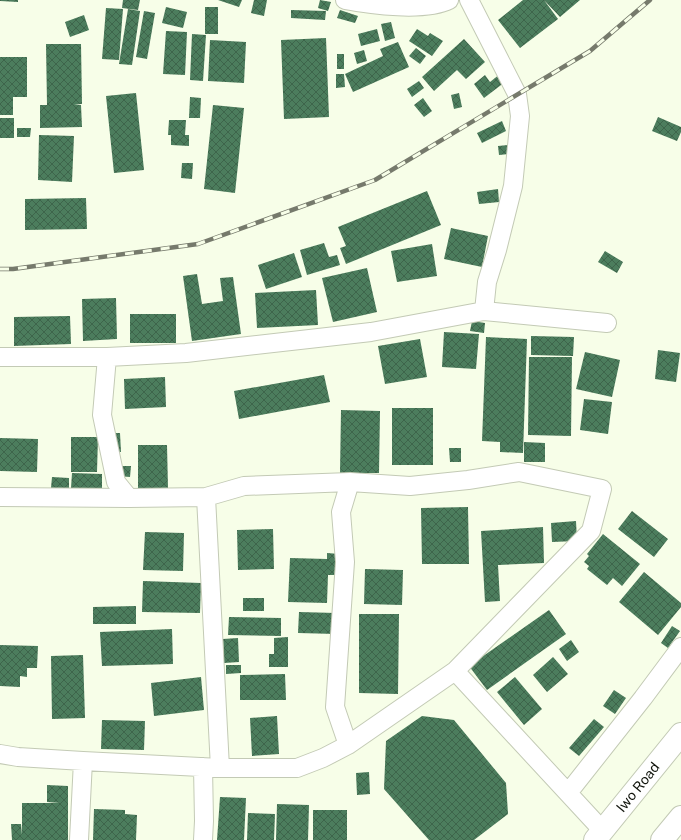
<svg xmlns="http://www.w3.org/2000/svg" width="681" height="840" viewBox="0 0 681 840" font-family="'Public Sans',sans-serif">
<defs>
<pattern id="building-cross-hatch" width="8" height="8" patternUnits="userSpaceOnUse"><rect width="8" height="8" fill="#4c7d5d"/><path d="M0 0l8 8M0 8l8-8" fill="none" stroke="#3e654b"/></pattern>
</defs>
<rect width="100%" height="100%" fill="#f7fee8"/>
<!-- building -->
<path fill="url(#building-cross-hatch)" d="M0,0H18V2L0,1Z
M123,0H140L138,10L122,8Z
M218,0H242L239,7Z
M254,0H267L264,16L251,13Z
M320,0L331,2L328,11L318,8Z
M523,0H544L558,19L520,48L498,20Z
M544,0H580L560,17Z
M166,7L187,12L183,28L162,23Z
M205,7H218V34H205Z
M106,8L123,9L119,60L102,59Z
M128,9L140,11L132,65L119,64Z
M291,10L326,11L325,20L291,18Z
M340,10L358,16L355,23L337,18Z
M144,11L155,13L147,59L136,57Z
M84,15L89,30L70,37L65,22Z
M391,22L395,38L385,41L381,24Z
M377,29L380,41L361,46L358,34Z
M417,29L428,36L430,33L443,41L432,56L409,41Z
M166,31L187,32L185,75L163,74Z
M192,34L206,35L203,81L190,80Z
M326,38L329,117L284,119L281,40Z
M464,39L485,62L466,79L457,70L434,91L422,77Z
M210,40L246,42L244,83L208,81Z
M398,42L409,67L353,92L345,74L383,56L380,49Z
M46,44H81L82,104H74L81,105L82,127L40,128V105H47Z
M416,48L426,56L420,64L409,56Z
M364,50L367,61L357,64L354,53Z
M337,54H344V69H337Z
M0,57H27V97H13V115H0Z
M336,74H344L345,87L336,88Z
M500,74L505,82L484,98L474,84L485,75L490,82Z
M419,81L424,88L412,97L407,89Z
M136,93L144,170L114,173L106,96Z
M459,93L462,107L454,109L451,95Z
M190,97L201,98L200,118H189Z
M423,98L432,111L424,117L414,105Z
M213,105L244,108L235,193L204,189Z
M658,117L681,127V132L677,141L652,131Z
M0,118H14V138H0Z
M169,120H186L185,135H189V146L171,145V135H168Z
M502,121L506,131L482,143L477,133Z
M17,128H31L30,137H17Z
M39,135L74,136L72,182L38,180Z
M508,145L509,154L499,155L498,146Z
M182,163H193L192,179L181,178Z
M498,189L499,202L479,204L477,192Z
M427,191L441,225L346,264L340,248L346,246L338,227Z
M86,198L87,229L25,230V199Z
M451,228L488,236L482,267L444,259Z
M324,243L329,257L337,255L340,265L307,275L300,250Z
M432,244L437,276L397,282L391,251Z
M605,251L623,262L617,273L598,262Z
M294,253L302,277L266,289L258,265Z
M367,268L377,312L333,322L322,278Z
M197,274L202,304L223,301L220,278L233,277L241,334L192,341L183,276Z
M316,290L318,325L257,328L255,293Z
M116,298L117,339L83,341L82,299Z
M130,314H176V343H130Z
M70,316L71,344L14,346V317Z
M472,321L485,323L484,333L470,331Z
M444,332L479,334L476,369L442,367Z
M531,336L574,337L573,356L531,355Z
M486,337L527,339L523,453L500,452V442L482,441Z
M420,339L427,377L385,384L378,346Z
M658,350L680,353L676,382L655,379Z
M585,352L620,360L612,397L576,389Z
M529,357H572L571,436L528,435Z
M324,375L330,402L239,419L234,391Z
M165,377L166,407L125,409L124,379Z
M584,399L612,402L608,434L580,430Z
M392,408H433V465H392Z
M341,410L380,411L379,473H340Z
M111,433H120L121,452H111Z
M71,437H98L97,472H71Z
M0,438L38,439L37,472L0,471Z
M524,442L545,443V462H524Z
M138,445H167L168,488H138Z
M449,448H461V462H450Z
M118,466H131L130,477L117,476Z
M72,473L102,474V489L71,488Z
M52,477L69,478V489L51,488Z
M468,507L469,564H422L421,508Z
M632,511L668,539L654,557L618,529Z
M576,521L577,541L552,542L551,523Z
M543,527L544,563L498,565L500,601L485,602L481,531Z
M273,529L274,569L238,570L237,530Z
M145,532L184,533L183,571L143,570Z
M603,534L640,564L622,586L613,578L607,585L587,569L589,566L584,562L589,556L587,554Z
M327,553L340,554L339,575H328L327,603L288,602L290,558L327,559Z
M365,569L403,570L402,605L364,604Z
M644,572L681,603V607L658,635L619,602Z
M143,581L201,583L200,613L142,612Z
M243,598H264V611H243Z
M136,606V624H93V607Z
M549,610L566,634L487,690L469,666Z
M299,612L336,613V634L298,633Z
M359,614H399L398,694L359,693Z
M229,617L281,618V636L228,635Z
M672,626L680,631L668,648L661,643Z
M172,629L173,664L102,666L100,632Z
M288,637V667H269V654H274V638Z
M238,638L239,662L224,663L223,639Z
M571,640L579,652L567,661L559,649Z
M0,645L38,646L37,668H27V677L20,676V687L0,686Z
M83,655L85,718L52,719L51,656Z
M553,657L568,674L547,692L533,675Z
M226,665H241V673L226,674Z
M285,674L286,700H240V675Z
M201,677L204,710L154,716L151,683Z
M515,677L542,709L524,725L497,692Z
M614,690L626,698L615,714L603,706Z
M277,716L279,754L252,756L250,718Z
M422,716L454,720L506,783L508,814L474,840H429L384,789L386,741Z
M594,719L604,727L579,756L569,748Z
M102,720L145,721L144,750L101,749Z
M369,772L370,794L357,795L356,773Z
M47,785L68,786V840H12L11,824H21L22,835V803H60L47,802Z
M220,797L246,798L244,840H217Z
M277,804L309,805L308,840H276Z
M94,809L125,810V814L137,815L136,840H93Z
M313,810H347V840H313Z
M248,813L275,814L274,840H247Z"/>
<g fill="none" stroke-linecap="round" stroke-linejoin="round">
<!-- street casing -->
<g stroke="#c3cab5" stroke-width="20">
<path id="street" d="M345,0C371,5 425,12 449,0
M484,311L607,323
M0,357H107L186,353L371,332L484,311L487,282L497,250L513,186L520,116L517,94L469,0
M107,357L102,415L116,482L129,498
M0,497L129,498L206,497L244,486L350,482L410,486L468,480L519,472L602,489L591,531L455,671L348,745L323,758L297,768H220L83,761L18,757L0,754
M206,497L220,768
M455,671L603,831
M348,745L335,707L345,562L341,512L350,482
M203,767L204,821L203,840
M568,793L643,698L681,647
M79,840L83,761"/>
</g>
<!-- primary casing -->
<g stroke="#c3cab5" stroke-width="24">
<g id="primary">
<path id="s1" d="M595,840L681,734"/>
<path d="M662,840L681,817"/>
</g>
</g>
<!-- street -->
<use href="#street" stroke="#fff" stroke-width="18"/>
<!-- primary -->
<use href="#primary" stroke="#fff" stroke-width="22"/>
<!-- rail casing -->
<g stroke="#767a6c" stroke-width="4.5">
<path id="rail" d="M0,269H13L198,244L375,180L590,51L650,0"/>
</g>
<!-- rail -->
<use href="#rail" stroke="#f7fee8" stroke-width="3" stroke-dasharray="9" stroke-linecap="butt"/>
</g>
<g text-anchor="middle" stroke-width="3" stroke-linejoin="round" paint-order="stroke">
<!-- street labels -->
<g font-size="14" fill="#12150d" stroke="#f7fee8">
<text dy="5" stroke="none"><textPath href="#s1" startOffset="68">Iwo Road</textPath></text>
</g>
</g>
</svg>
